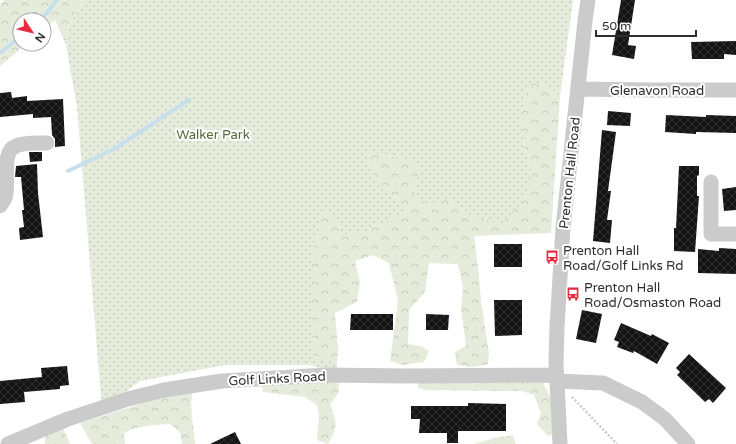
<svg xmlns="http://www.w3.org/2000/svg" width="736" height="444" viewBox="0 0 736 444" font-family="'Varela Round',sans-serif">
<defs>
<pattern id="forest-crowns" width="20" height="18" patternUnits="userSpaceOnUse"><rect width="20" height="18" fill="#e5ecdb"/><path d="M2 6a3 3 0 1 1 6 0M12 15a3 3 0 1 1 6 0" fill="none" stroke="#c5cbbc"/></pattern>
<pattern id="park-dots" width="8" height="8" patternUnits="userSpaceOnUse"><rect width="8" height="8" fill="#e5ecdb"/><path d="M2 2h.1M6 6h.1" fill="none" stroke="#c5cbbc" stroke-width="1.8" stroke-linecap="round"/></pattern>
<pattern id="building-cross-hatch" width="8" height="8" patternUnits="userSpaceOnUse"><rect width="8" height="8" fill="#151515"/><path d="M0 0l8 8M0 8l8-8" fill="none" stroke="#2f2f2f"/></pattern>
</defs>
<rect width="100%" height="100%" fill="#fff"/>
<!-- forest -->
<path fill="url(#forest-crowns)" d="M4,0H84L68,26L66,45L55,20L44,29V20H20V44H26L0,66V5Z
M527,84H547L560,96L551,233L474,236L479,276L481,301L489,354L488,364L473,367L457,365L455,352L466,346L461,309L463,288L458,264L429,263L425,292L409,310L408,344L420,346L429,351L424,362L402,365L390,361L398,301L389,263L373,255L355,261L360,282L357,302L335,313L338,349L337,363L313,359L312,365H224L165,376L170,335L315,236L322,212L336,216L342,234L366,231L406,211L374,181L366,153L405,158L420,170L414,192L449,198L475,218L532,176L524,147L521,118Z
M337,379C342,389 337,397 330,404C337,424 338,425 328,444L317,440L319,416L317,405L305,397L263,392L262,384Z
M519,380L543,383L552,401L554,434L548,436L537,424L541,413L534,395L522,391L425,390L418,388V381Z
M192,393L191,406L195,444H182L180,432L170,424C154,425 138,425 124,433L125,444H92L80,423L162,397Z
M63,428L70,444H45V437Z
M513,435L516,444H474L494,438Z"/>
<!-- park -->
<path fill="url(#park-dots)" d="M84,0H573L560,96L547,84H527L521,118L524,147L532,176L522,202L502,223L475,218L449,198L427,205L414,192L420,170L405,158L366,153L374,181L406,211L366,231L342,235L336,216L322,212L315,236L311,266L313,358L337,363V374L311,365H224L140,381L102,409L77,107L66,45L68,27Z"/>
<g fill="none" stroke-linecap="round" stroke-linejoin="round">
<!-- stream -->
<path stroke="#c7dfec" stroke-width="4" d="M41,20L57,0
M0,53L20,37
M68,171L114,149L189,100"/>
</g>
<!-- building -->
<path fill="url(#building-cross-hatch)" d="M621,0H635L628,45L636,46L634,59L612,55Z
M736,41V55L724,54V59H692L691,42Z
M11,92L12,98L27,96V101L63,99L65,146L55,147V139L52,135L51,117L33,118V114L0,117V93Z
M608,111L631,113L630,126L607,125Z
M666,115L706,117V115L736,116V133L696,132V134L665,132Z
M602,130L616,132L608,191H611L607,220H612L610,243L593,241Z
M29,152H42V161L30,162Z
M37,164L38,193L43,237L20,240L19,228L24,227L22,210H24L21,177H15L16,166Z
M679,166H699V175L697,176V196H699L695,252L674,251V228H676Z
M736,187V210L724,211L722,189Z
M494,244H522V267H494Z
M719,248L736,249V274L698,273V249L719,251Z
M494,300H522V335L495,336Z
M582,310L602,314L596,343L576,339Z
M351,314H393V330H350Z
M426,314L449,315L448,330H426Z
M621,323L651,336L652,334L669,343L657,364L634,351L633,353L617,347L619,342L614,340Z
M689,354L726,388L713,403L709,399L705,402L677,375L680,372L676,368Z
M67,366L69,385L60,386V389L24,392L25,402L0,404V381L42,377L41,368Z
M468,403L506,404V431H458V443H447V433H419L420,419H411V406H468Z
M235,432L241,444H210Z"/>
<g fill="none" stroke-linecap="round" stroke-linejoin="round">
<!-- path -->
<path stroke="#cbcbcb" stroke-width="2.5" stroke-dasharray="2 2" stroke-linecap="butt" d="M572,397L617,444"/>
<!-- minor -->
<path stroke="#cbcbcb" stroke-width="15" d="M578,89L650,90H736
M711,182V234H736
M0,206C2,203 4,201 5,198C10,184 0,152 16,146C25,142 37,143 47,143
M557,381L603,383L642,402L665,419L688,444
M8,444L68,419L128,399L164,390L222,381L327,375L405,376L556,375
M560,444L556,362L557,327L563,228L585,21L588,0"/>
</g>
<!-- icons -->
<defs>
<g id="bus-bare" transform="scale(1.08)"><path d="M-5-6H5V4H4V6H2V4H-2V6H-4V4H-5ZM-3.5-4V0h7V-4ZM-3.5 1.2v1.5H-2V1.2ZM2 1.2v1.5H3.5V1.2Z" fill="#e92b3f" stroke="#fff" stroke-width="2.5" paint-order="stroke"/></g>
</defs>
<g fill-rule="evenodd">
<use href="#bus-bare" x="552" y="257"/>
<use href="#bus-bare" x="573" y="294"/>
</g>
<g text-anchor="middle" stroke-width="4" stroke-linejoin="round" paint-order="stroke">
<!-- street labels -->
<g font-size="13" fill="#2e2e2e" stroke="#fff">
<text x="657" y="95">Glenavon Road</text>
<text transform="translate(569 173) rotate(-84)" y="5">Prenton Hall Road</text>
<text transform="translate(277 378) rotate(-3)" y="5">Golf Links Road</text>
</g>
<!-- park labels -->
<g font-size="13" fill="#526b3a" stroke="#fff">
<text x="213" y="139">Walker Park</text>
</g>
<!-- poi labels -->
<g font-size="13" fill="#2e2e2e" stroke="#fff" text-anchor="start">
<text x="563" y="255">Prenton Hall<tspan x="563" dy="15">Road/Golf Links Rd</tspan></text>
<text x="584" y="292">Prenton Hall<tspan x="584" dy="15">Road/Osmaston Road</tspan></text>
</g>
</g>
<!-- north arrow -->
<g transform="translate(32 32) rotate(125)"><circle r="19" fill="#ffffff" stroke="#ababab"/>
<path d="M0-3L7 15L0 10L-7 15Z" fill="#e92b3f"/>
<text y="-6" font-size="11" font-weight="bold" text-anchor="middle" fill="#2e2e2e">N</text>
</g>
<!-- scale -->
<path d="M596 30v6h100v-6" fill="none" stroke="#2e2e2e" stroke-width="2"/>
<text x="602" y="30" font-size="12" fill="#2e2e2e" stroke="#ffffff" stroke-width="3" paint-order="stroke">50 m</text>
</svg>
